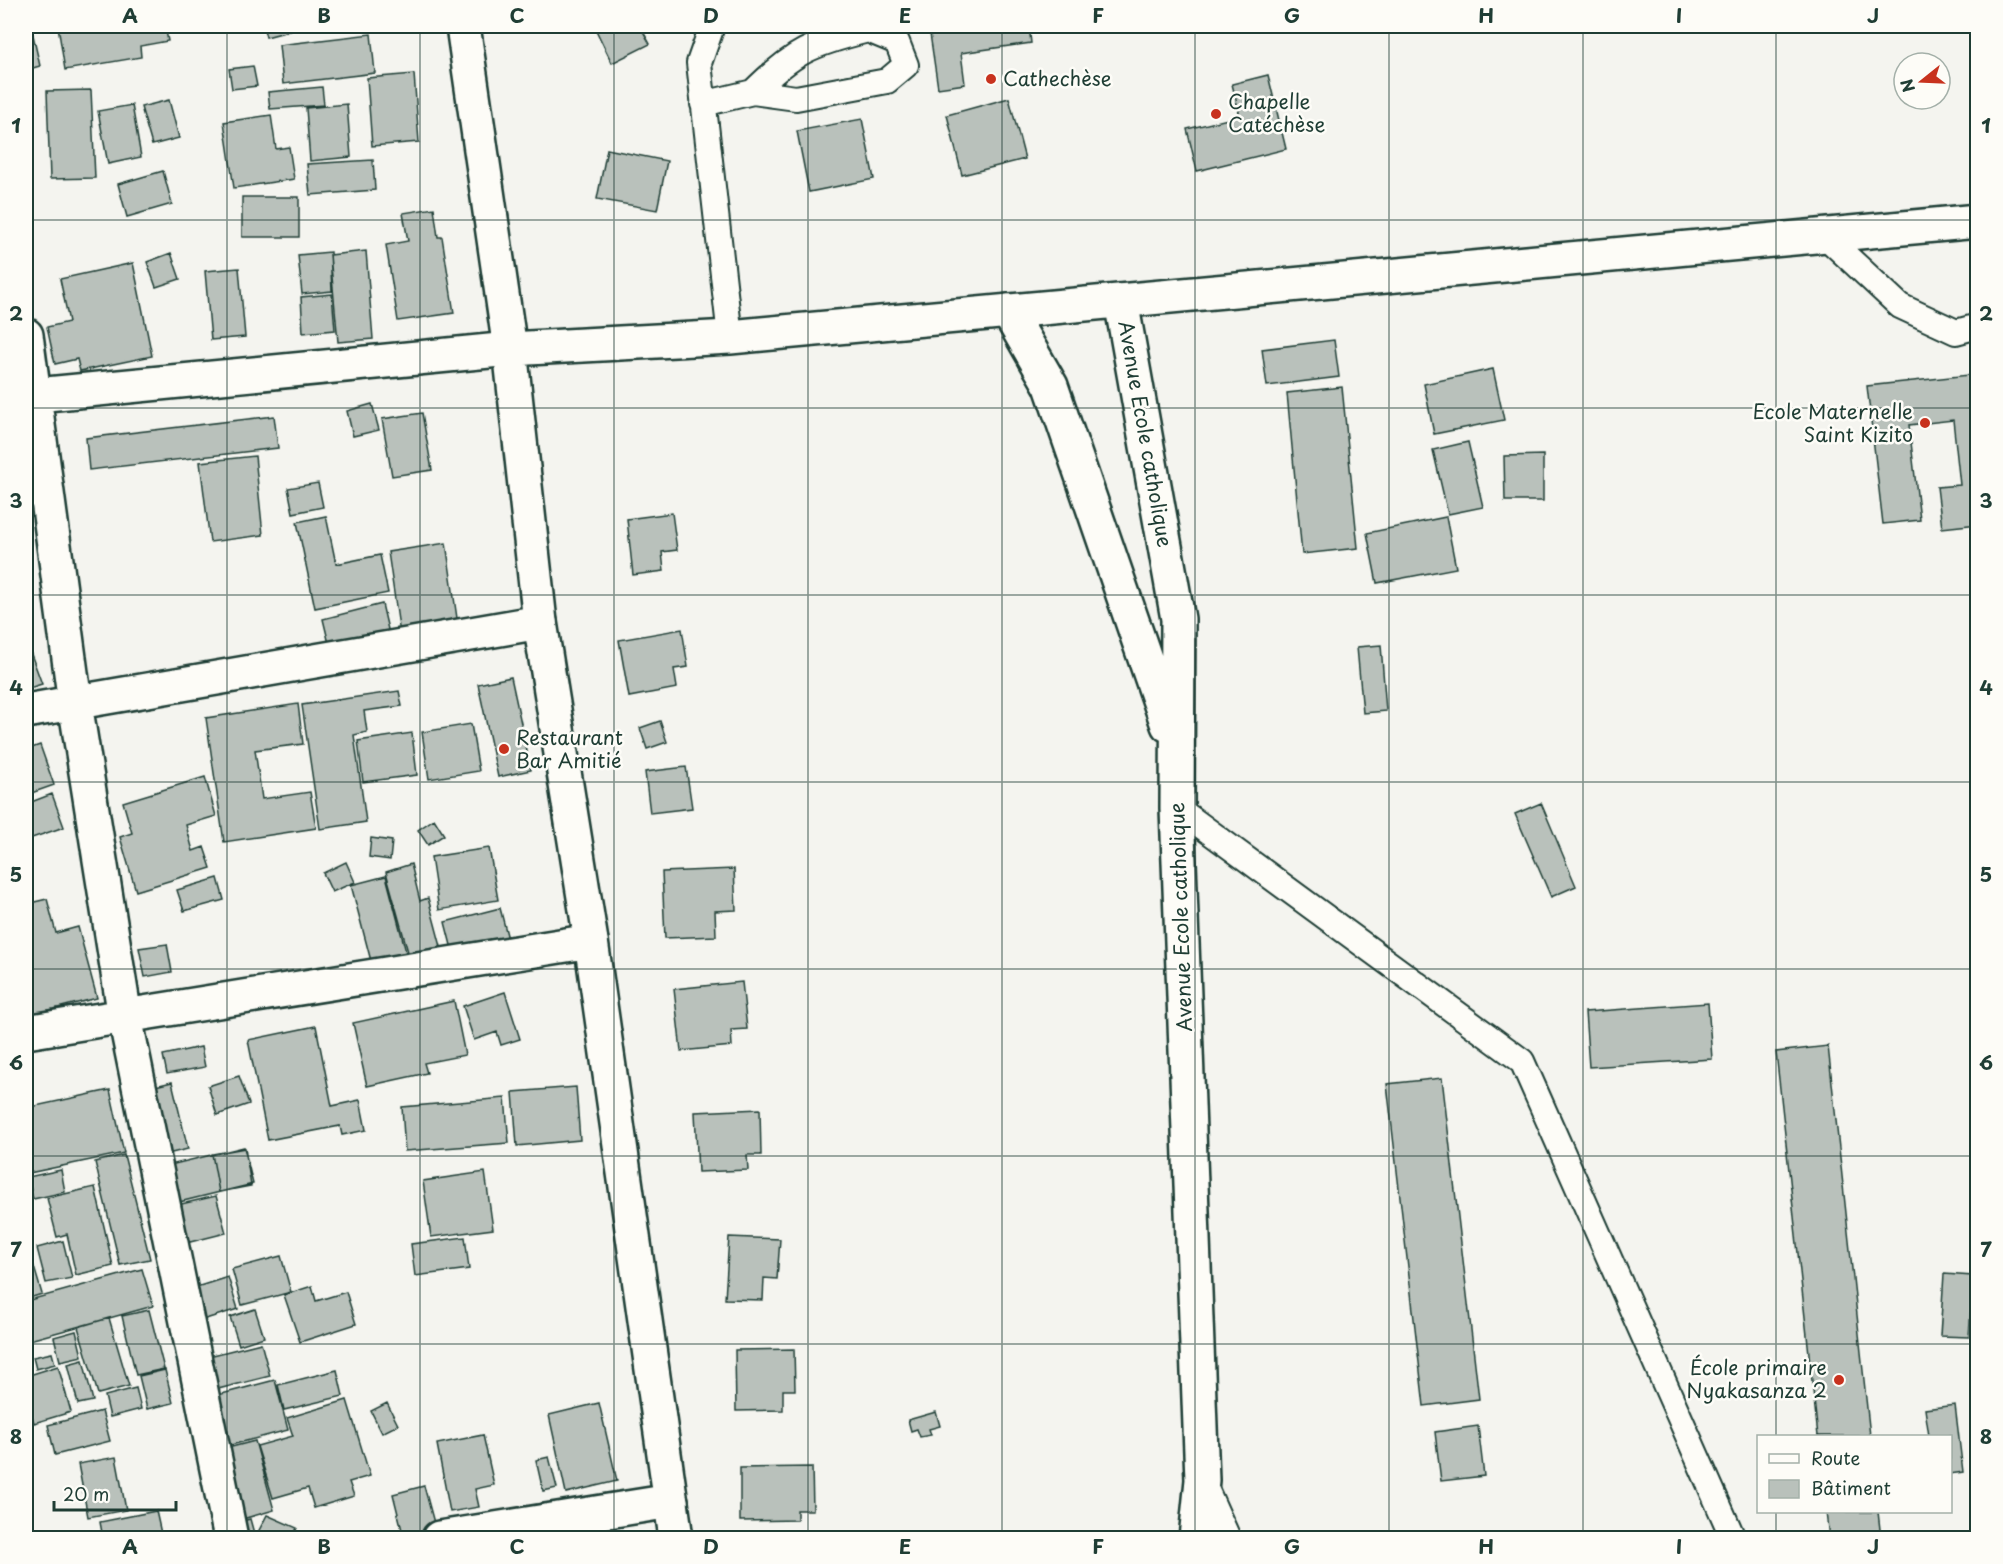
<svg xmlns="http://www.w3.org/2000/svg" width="2003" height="1564" viewBox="0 0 2003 1564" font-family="'Playpen Sans',sans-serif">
<rect width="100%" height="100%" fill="#f4f4ef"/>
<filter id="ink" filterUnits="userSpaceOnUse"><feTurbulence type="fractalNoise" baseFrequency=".0167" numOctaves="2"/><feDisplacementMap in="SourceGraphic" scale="12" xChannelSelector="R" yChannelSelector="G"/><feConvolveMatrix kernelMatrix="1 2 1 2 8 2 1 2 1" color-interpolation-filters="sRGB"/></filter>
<g filter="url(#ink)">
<!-- building -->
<path fill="#b9c1bb" stroke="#1f3d34" stroke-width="1.5" d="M26,26H31L40,66L26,70Z
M58,26H165L168,41L140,46L141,57L65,70Z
M263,26H308L266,37Z
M594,26H640L650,44L612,63Z
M942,26H1029L1031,43L961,53L965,84L938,88L929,27Z
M371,34L375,73L283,84L279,45Z
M253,66L257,86L232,89L229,69Z
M414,74L419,142L372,146L367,78Z
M1268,75L1286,149L1197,171L1187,129L1240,116L1232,84Z
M322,87L324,105L270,109L268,92Z
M91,90L95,178L50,179L47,91Z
M1009,98L1025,159L962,175L947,115Z
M169,100L179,138L152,145L141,107Z
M347,104L351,157L310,161L306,108Z
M132,105L141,157L108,164L98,111Z
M271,115L276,149L289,147L294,179L234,188L224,122Z
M862,119L874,179L809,192L797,131Z
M607,149L667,161L657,210L597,199Z
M373,160L375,190L310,195L307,164Z
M163,171L172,204L127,217L118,184Z
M242,197H299V237H242Z
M434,208L438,237H442L454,313L398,321L386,245L408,241L403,213Z
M366,251L373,339L338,342L330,255Z
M330,252L332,291L302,294L298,255Z
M171,253L180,279L156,287L147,262Z
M133,263L152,356L80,371L77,359L55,364L47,327L69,322L60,279Z
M239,268L245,337L211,340L205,271Z
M332,294L335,330L303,333L301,297Z
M1334,340L1339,377L1267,386L1262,349Z
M1493,369L1504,420L1434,434L1424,384Z
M1978,374V524L1942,528L1937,487L1960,485L1953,420L1909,425L1920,520L1883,524L1867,386Z
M1342,387L1358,548L1302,554L1287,393Z
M372,404L379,430L353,436L347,411Z
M422,413L432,470L392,476L382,419Z
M274,416L278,448L89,470L86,438Z
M1468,442L1483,507L1448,514L1433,450Z
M1543,455V501H1505L1504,456Z
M255,456L263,535L210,542L200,462Z
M318,483L323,507L293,513L288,488Z
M672,513L677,550L662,552L664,571L633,575L627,519Z
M326,516L336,564L380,555L388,593L315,608L297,522Z
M1446,517L1456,568L1377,583L1367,533Z
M446,543L458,625L400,634L388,552Z
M382,604L390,638L331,652L323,619Z
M682,629L688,667L674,669L677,688L629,697L619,640Z
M1381,645L1386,711L1363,713L1357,647Z
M28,646L42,684L26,689V647Z
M511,677L531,770L498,777L478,684Z
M399,691L402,706L364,711L367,732L354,735L366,822L320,829L302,705Z
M298,704L303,744L255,750L262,799L310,792L316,828L224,842L206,718Z
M660,721L667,742L647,749L640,728Z
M471,724L479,771L429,779L422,732Z
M412,733L417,775L363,782L358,741Z
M40,745L54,785L26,795V750Z
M686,767L692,808L650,813L645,772Z
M205,777L216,816L186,825L193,851L204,847L211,868L136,891L120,837L132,833L123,802Z
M52,794L64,827L26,840V804Z
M1541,803L1576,886L1551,897L1515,814Z
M434,819L444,835L428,845L418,830Z
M371,838L392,841L390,860L369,857Z
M489,848L498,900L439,910L431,857Z
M346,862L355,882L332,892L323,873Z
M411,864L420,901L428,898L443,954L411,963L386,872Z
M734,869L736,910L715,911L716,936L665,938L662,872Z
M386,876L406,952L371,961L351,885Z
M218,878L224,900L184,911L177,890Z
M47,899L56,933L78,927L97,998L26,1016V904Z
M500,908L508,939L453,953L445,922Z
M167,944L172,972L145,977L139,948Z
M742,982L747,1029L731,1030L732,1046L681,1051L674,989Z
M505,992L520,1039L501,1045L497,1032L474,1040L463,1006Z
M454,1001L465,1055L424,1063L427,1073L367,1086L353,1023Z
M1708,1003L1712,1059L1589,1067L1585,1012Z
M316,1026L332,1106L360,1100L366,1130L342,1135L340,1126L268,1140L248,1040Z
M1828,1046L1870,1436H1818L1776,1052Z
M201,1047L205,1067L167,1074L163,1055Z
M239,1076L249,1104L217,1115L208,1086Z
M1442,1078L1479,1399L1424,1406L1387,1084Z
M172,1082L188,1149L155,1157L139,1090Z
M576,1087L580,1140L517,1146L513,1092Z
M110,1090L124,1153L29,1173L26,1156V1108Z
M505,1098L509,1143L405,1151L402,1107Z
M760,1109L761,1155H747L748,1170L698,1172L695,1112Z
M244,1147L253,1184L175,1203L166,1166Z
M245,1148L251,1186L219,1192L212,1154Z
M124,1155L150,1259L120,1265L95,1162Z
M61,1170L65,1192L33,1199L28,1177Z
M485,1172L493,1229L431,1237L423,1181Z
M95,1187L113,1266L76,1275L67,1234L57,1237L47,1198Z
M216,1196L226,1233L186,1243L177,1205Z
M465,1237L469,1269L415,1276L411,1244Z
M729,1237L780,1239L777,1279L764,1278L763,1300L725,1299Z
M26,1240L42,1294L26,1299Z
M63,1241L72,1278L46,1283L37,1248Z
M281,1256L291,1292L242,1305L232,1269Z
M142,1269L153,1306L26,1341V1301Z
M1944,1274L1973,1276L1969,1337L1940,1336Z
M228,1277L238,1309L199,1321L190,1289Z
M312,1286L316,1301L346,1292L356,1324L300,1342L284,1295Z
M255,1309L264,1337L239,1345L230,1317Z
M149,1310L164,1369L136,1375L122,1316Z
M109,1318L129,1386L98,1394L78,1327Z
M76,1331L82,1356L60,1361L54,1337Z
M261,1343L270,1376L214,1390L205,1357Z
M794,1349L795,1390H783V1410L736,1411L735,1350Z
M52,1353L55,1364L36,1369L33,1357Z
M83,1360L93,1401L78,1404L68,1364Z
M58,1366L71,1412L34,1423L26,1393V1376Z
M165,1370L173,1403L147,1409L139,1376Z
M337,1370L343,1396L284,1410L278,1385Z
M275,1380L288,1430L227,1446L214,1396Z
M136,1388L141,1409L110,1417L105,1396Z
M347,1400L370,1476L349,1482L354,1496L314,1508L308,1488L273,1498L257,1446L293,1436L287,1418Z
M387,1403L398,1425L382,1433L371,1411Z
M599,1403L617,1481L566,1493L549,1415Z
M1955,1405L1963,1472L1950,1474V1436H1929L1925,1409Z
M102,1411L110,1441L55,1455L48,1425Z
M936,1412L940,1426L929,1429L931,1435L920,1437L917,1429L911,1431L908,1420Z
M1478,1426L1484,1476L1441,1481L1435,1432Z
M483,1435L494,1485L475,1489L479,1507L450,1512L437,1444Z
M255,1441L274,1510L239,1520L220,1450Z
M116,1457L126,1510L88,1517L78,1464Z
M549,1457L557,1488L543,1491L536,1460Z
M812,1467L813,1510H797V1520L740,1521V1468Z
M424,1486L437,1534L404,1538L393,1494Z
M156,1511L162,1538H103L100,1522Z
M1826,1512H1878L1881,1538H1829Z
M267,1515L297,1528L292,1538H255Z
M250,1519L255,1537L243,1538L239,1522Z"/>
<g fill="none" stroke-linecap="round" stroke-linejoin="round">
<!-- lane casing -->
<g stroke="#1f3d34" stroke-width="28">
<path id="lane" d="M712,26L699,63L730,337
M868,30L897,42L906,65L887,81L796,98L753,92C794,51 812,44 868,30Z
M703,104L753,92
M1824,235L1900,306L1956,332L1978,326
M1177,808L1522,1061L1733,1538
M1202,1480L1228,1538"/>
</g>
<!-- street casing -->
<g stroke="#1f3d34" stroke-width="38">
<path id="street" d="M1121,301L1178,619L1177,808L1202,1480L1196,1538
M1008,311L1051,386L1168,725
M26,335L75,703L125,1017L231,1538
M26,396L510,349
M26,711L540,622
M26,1032L591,941
M439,1538L671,1501"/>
</g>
<!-- secondary casing -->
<g stroke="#1f3d34" stroke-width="38">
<path id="secondary" d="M463,26L510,349L540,622L591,941L676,1538
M510,349L730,337L1978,221"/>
</g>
<!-- lane -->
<use href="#lane" stroke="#fdfcf7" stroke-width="24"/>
<!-- street -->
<use href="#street" stroke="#fdfcf7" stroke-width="33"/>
<!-- secondary -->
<use href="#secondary" stroke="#fdfcf7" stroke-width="33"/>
</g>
</g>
<!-- grid -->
<path fill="none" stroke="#1f3d34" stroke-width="1.5" stroke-opacity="0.55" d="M227,26V1538M420,26V1538M614,26V1538M808,26V1538M1002,26V1538M1195,26V1538M1389,26V1538M1583,26V1538M1776,26V1436M26,220H1978M26,408H1978M26,595H1978M26,782H1978M26,969H1978M26,1156H1978M26,1344H1978M1776,1512V1538"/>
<!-- markers -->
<g fill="#c8321e" stroke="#fdfcf7" stroke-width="2">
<circle cx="991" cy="79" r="6"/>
<circle cx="1216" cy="114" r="6"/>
<circle cx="1925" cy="423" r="6"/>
<circle cx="504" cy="749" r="6"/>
<circle cx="1839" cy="1380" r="6"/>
</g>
<g text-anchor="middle" stroke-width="5" stroke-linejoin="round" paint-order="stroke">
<!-- poi labels -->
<g font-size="20" fill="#1f3d34" stroke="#fdfcf7" text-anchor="start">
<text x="1003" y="86">Cathechèse</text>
<text x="1228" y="109">Chapelle<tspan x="1228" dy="23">Catéchèse</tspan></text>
<text x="1913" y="419" text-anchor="end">Ecole Maternelle<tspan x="1913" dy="23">Saint Kizito</tspan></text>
<text x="516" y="745">Restaurant<tspan x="516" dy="23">Bar Amitié</tspan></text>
<text x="1827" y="1375" text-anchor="end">École primaire<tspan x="1827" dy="23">Nyakasanza 2</tspan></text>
</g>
<!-- street labels -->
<g font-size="20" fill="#1f3d34" stroke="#fdfcf7">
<text transform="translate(1145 434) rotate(80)" y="7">Avenue Ecole catholique</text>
<text transform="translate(1181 917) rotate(-92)" y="7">Avenue Ecole catholique</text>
</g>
</g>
<!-- margin -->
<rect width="2003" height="1564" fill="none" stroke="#fdfcf7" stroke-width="66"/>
<!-- legend -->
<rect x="1757" y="1435" width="195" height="78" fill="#fdfcf7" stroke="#a4b0a9" stroke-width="1.5"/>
<rect x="1769" y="1454" width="30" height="9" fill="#fdfcf7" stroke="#a4b0a9" stroke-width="1.5"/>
<text x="1811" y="1465" font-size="18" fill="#1f3d34">Route</text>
<rect x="1769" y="1480" width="30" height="18" fill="#b9c1bb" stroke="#a4b0a9" stroke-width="1.5"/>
<text x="1811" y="1495" font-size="18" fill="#1f3d34">Bâtiment</text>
<!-- north arrow -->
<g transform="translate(1922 81) rotate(252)"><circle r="28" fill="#fdfcf7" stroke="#a4b0a9" stroke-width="1.5"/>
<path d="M0-4.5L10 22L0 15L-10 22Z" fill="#c8321e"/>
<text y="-9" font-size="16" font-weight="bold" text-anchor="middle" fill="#1f3d34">N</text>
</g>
<!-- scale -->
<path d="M54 1501v9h122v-9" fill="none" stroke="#1f3d34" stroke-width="3"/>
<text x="63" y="1501" font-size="18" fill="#1f3d34" stroke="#fdfcf7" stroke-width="4.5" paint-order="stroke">20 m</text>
<rect x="33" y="33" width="1937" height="1498" fill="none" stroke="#1f3d34" stroke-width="2"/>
<g font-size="20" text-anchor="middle" font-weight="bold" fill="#1f3d34">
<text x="130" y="23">A</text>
<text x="324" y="23">B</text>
<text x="517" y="23">C</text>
<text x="711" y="23">D</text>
<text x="905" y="23">E</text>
<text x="1098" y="23">F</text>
<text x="1292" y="23">G</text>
<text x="1486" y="23">H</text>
<text x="1679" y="23">I</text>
<text x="1873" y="23">J</text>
<text x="16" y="133">1</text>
<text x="1986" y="133">1</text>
<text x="16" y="321">2</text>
<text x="1986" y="321">2</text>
<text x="16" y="508">3</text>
<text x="1986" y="508">3</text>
<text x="16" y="695">4</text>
<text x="1986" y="695">4</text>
<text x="16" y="882">5</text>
<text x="1986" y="882">5</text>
<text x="16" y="1070">6</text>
<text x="1986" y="1070">6</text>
<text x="16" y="1257">7</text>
<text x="1986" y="1257">7</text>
<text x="16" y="1444">8</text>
<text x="1986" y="1444">8</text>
<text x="130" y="1554">A</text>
<text x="324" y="1554">B</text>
<text x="517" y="1554">C</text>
<text x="711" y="1554">D</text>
<text x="905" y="1554">E</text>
<text x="1098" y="1554">F</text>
<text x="1292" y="1554">G</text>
<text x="1486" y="1554">H</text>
<text x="1679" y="1554">I</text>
<text x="1873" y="1554">J</text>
</g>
</svg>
